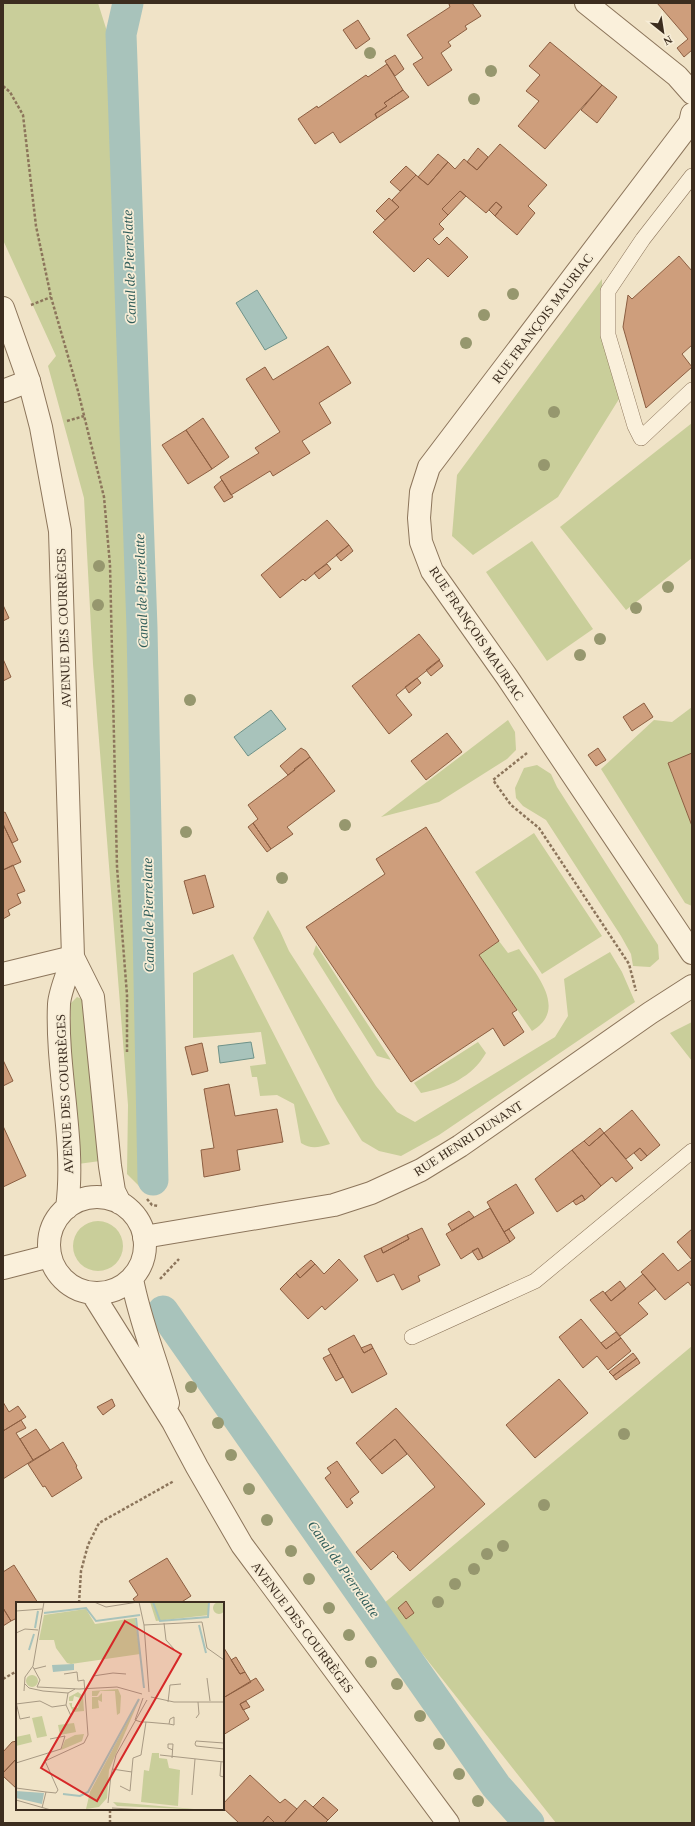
<svg xmlns="http://www.w3.org/2000/svg" width="695" height="1826" viewBox="0 0 695 1826" font-family="Georgia,serif">
<rect width="100%" height="100%" fill="#f0e3c7"/>
<!-- green -->
<path fill="#c9ce9a" d="M3,3H98L110,41L138,683L147,1194L127,1174L128,1105L93,664L84,498L48,366L56,356L3,240Z
M602,279V312L619,399L558,497L473,555L452,536L457,475Z
M692,423V558L626,610L560,527Z
M532,541L593,629L547,661L486,572Z
M692,707V753L668,763L692,826V906L685,903L601,769L654,720L672,722Z
M508,720L515,732L516,750L507,759L439,802L381,817Z
M537,765L551,774L557,787L658,945L659,959L650,967L633,966L631,954L621,936L546,820L523,806L516,798L515,788L524,768Z
M534,833L602,936L542,974L475,872Z
M268,910L280,931L289,951L376,1086L397,1112L415,1122L555,1037L568,1016L564,979L610,952L622,972L635,1002L439,1135L401,1156L379,1151L362,1141L337,1101L253,938Z
M499,941L508,953L519,949C535,973 569,1009 532,1031L479,955Z
M316,945L391,1060L377,1056L313,954Z
M233,954L330,1144C319,1147 312,1150 301,1143L294,1104L277,1095L260,1096L257,1077H252L250,1066L266,1064L261,1032L193,1038V973Z
M77,997L84,1000L86,1009L94,1121L100,1161L78,1164L70,1045L71,1003Z
M692,1022V1061L670,1033Z
M478,1042L486,1053C472,1077 448,1088 421,1093L414,1083Z
M73 1246a25 25 0 1 1 50 0a25 25 0 1 1-50 0Z
M692,1346V1823H556L383,1604Z"/>
<!-- water -->
<path fill="#a8c3bb" stroke="#6e9289" d="M257,290L287,338L265,350L236,303Z
M271,710L286,729L248,756L234,737Z
M251,1042L254,1058L220,1063L218,1046Z"/>
<g fill="none" stroke-linecap="round" stroke-linejoin="round">
<!-- canal -->
<path stroke="#a8c3bb" stroke-width="31" d="M128,3L121,34L142,628L153,1180
M163,1311L496,1786L529,1823"/>
</g>
<!-- building -->
<path fill="#ce9e7c" stroke="#8c5e41" d="M451,3H472L481,16L465,26L467,29L448,42L451,46L441,53L452,70L428,86L413,64L423,58L407,35L450,7L449,4Z
M657,3H692V50L684,57L677,48L688,39Z
M358,20L370,39L356,49L343,30Z
M550,42L602,85L545,149L518,126L539,101L526,91L540,75L529,66Z
M395,55L404,69L395,76L385,61Z
M387,64L403,90L384,103L387,106L375,114L377,118L340,143L333,132L315,144L298,119L317,106L318,108L366,75L368,77Z
M602,85L617,97L597,123L581,110Z
M403,90L409,97L377,118L375,114L387,106L384,103Z
M500,144L547,185L528,206L535,213L517,235L495,216L502,207L496,202L486,213L460,191L442,209L448,215L439,224L444,229L433,239L439,245L447,237L468,257L448,277L428,258L414,272L373,232L399,207L392,200L416,175L428,185L448,162L455,169L464,159L477,170Z
M478,148L488,157L477,170L467,162Z
M438,154L448,162L428,185L418,177Z
M406,166L416,175L400,191L390,182Z
M460,191L466,196L448,215L442,209Z
M389,198L399,207L385,220L376,211Z
M496,202L502,207L495,216L489,210Z
M679,256L692,271V345L682,354L692,367L646,408L623,327L628,295L632,299Z
M328,346L351,383L319,403L331,423L302,441L310,453L273,476L270,471L231,495L220,477L259,453L255,448L280,432L246,379L265,367L273,380Z
M203,418L229,457L212,469L186,430Z
M186,430L212,469L188,484L162,445Z
M222,480L233,497L224,502L214,487Z
M327,520L349,545L305,581L303,579L280,598L261,575Z
M349,545L353,551L341,561L336,555Z
M327,564L331,569L319,579L314,573Z
M3,605L9,618L3,621Z
M419,634L440,660L396,695L412,715L389,734L352,686Z
M3,659L11,677L3,681Z
M439,660L443,666L431,676L426,670Z
M417,678L421,683L409,693L405,687Z
M644,703L653,717L632,731L623,717Z
M447,733L462,752L426,780L411,761Z
M301,748L306,751L310,757L288,775L280,766Z
M598,748L606,760L596,766L588,755Z
M692,753V826L668,763Z
M310,757L335,791L287,827L293,834L271,849L253,823L258,819L248,805L295,770L294,769Z
M5,812L18,840L12,843L3,824V813Z
M253,823L271,849L267,852L248,827Z
M3,824L21,862L3,870Z
M426,827L499,941L479,955L517,1010L512,1013L524,1032L504,1046L493,1028L411,1082L306,927L385,874L376,859Z
M13,865L25,891L17,894L21,903L8,910L10,915L3,919V870Z
M205,875L214,907L193,914L184,881Z
M202,1043L208,1071L192,1075L185,1047Z
M3,1060L13,1081L3,1086Z
M229,1084L235,1116L277,1109L283,1142L237,1150L240,1170L204,1177L201,1150L214,1148L204,1089Z
M632,1110L660,1145L647,1156L640,1148L626,1159L604,1133Z
M3,1126L26,1176L3,1187Z
M600,1128L604,1133L589,1146L584,1141Z
M604,1133L633,1168L616,1182L612,1177L601,1186L572,1150L584,1141L589,1146Z
M640,1148L647,1156L641,1161L634,1153Z
M572,1150L601,1186L585,1200L582,1195L557,1212L535,1179Z
M516,1184L534,1213L504,1232L487,1202Z
M582,1195L585,1200L576,1205L573,1201Z
M490,1208L510,1242L483,1258L478,1248L461,1259L446,1234Z
M469,1211L474,1217L452,1231L448,1224Z
M422,1228L440,1265L418,1276L420,1281L402,1290L394,1274L377,1282L364,1256L381,1248L383,1253L409,1239L407,1235Z
M509,1229L515,1238L510,1242L504,1232Z
M692,1229V1260L677,1242Z
M407,1235L409,1239L383,1253L381,1248Z
M478,1248L483,1258L478,1260L472,1251Z
M663,1253L678,1271L692,1260V1287L688,1282L665,1300L641,1272Z
M339,1259L358,1280L325,1310L322,1306L308,1319L280,1289L296,1273L300,1278L315,1264L324,1274Z
M311,1260L315,1264L300,1278L296,1273Z
M643,1274L656,1289L638,1303L648,1314L620,1336L590,1300L603,1291L611,1301Z
M620,1281L626,1289L611,1301L605,1293Z
M581,1319L606,1349L621,1338L631,1351L608,1370L597,1356L583,1368L559,1337Z
M616,1332L621,1338L606,1349L601,1343Z
M354,1335L364,1353L373,1348L387,1374L352,1393L328,1349Z
M371,1344L373,1348L364,1353L361,1348Z
M633,1353L637,1358L613,1376L609,1372Z
M331,1354L343,1377L336,1381L323,1358Z
M637,1358L640,1363L616,1380L613,1376Z
M559,1379L588,1413L535,1458L506,1425Z
M112,1399L115,1406L103,1415L97,1407Z
M3,1402L9,1412L18,1406L26,1417L3,1431Z
M396,1408L485,1504L410,1571L397,1557L398,1556L393,1551L371,1570L356,1552L435,1487L395,1439L370,1460L356,1443Z
M21,1420L26,1428L16,1433L33,1460L3,1479V1431Z
M36,1429L50,1450L33,1460L20,1439Z
M395,1439L407,1454L382,1474L370,1460Z
M63,1442L77,1466L76,1467L82,1478L52,1497L45,1486L43,1487L28,1464Z
M337,1461L359,1492L350,1499L353,1503L347,1508L325,1478L331,1473L327,1468Z
M167,1558L191,1596L180,1603H136L133,1599L138,1595L129,1581Z
M14,1565L38,1603H17V1618L11,1621L3,1608V1572Z
M406,1601L414,1613L406,1619L398,1608Z
M3,1608L11,1621L3,1626Z
M224,1648L240,1674L245,1672L251,1682L223,1698Z
M236,1657L245,1672L240,1674L231,1660Z
M256,1678L264,1690L240,1704L249,1719L223,1735V1698Z
M246,1701L250,1707L243,1710L240,1704Z
M17,1741V1758L3,1773V1752L12,1742Z
M17,1758V1789L3,1776V1773Z
M250,1775L280,1803L285,1799L297,1809L284,1823H275L268,1816L262,1823H239L223,1808V1804Z
M323,1797L338,1810L328,1820L313,1807Z
M305,1800L328,1820L325,1823H284Z
M268,1816L275,1823H262Z"/>
<g fill="none" stroke-linecap="round" stroke-linejoin="round">
<!-- service casing -->
<g stroke="#8c755b" stroke-width="16">
<path id="service" d="M692,176L643,239L608,291V335L635,426L641,438L692,390
M412,1337L535,1281L692,1151"/>
</g>
<!-- minor casing -->
<g stroke="#8c755b" stroke-width="24">
<path id="minor" d="M586,3L677,76L692,93
M692,114L690,123L429,467L421,492L419,518L421,542L432,571L507,677L692,953
M3,391L29,381
M3,974L73,957
M144,1237L334,1205L371,1193L421,1170L460,1146L650,1013L692,986
M3,1268L50,1256"/>
</g>
<!-- tertiary casing -->
<g stroke="#8c755b" stroke-width="24">
<path id="tertiary" d="M3,308L29,381L41,427L60,531L73,957C69,971 60,990 59,1004C56,1072 76,1141 67,1208
M73,957L93,997L110,1166L114,1191L120,1203
M49 1245a48 48 0 1 1 96 0a48 48 0 1 1-96 0Z
M132,1279C140,1322 157,1361 168,1403
M92,1293L173,1422L197,1467L242,1545L448,1823"/>
</g>
<!-- path -->
<path stroke="#8c755b" stroke-width="2.5" stroke-dasharray="3 2" stroke-linecap="butt" d="M3,86L10,92L23,115L36,226L51,297L78,391L104,497L110,565L117,867L127,995V1052
M31,305L51,297
M67,421L84,416
M527,753L493,780L511,805L539,828L629,964L636,991
M147,1199L152,1205L158,1206
M160,1279L179,1259
M79,1603L81,1571L88,1545L99,1523L174,1481
M3,1679L17,1671
M110,1823V1809"/>
<!-- service -->
<use href="#service" stroke="#faf0db" stroke-width="15"/>
<!-- minor -->
<use href="#minor" stroke="#faf0db" stroke-width="22"/>
<!-- tertiary -->
<use href="#tertiary" stroke="#faf0db" stroke-width="22"/>
</g>
<!-- trees -->
<g fill="#96976e">
<circle cx="370" cy="53" r="6"/>
<circle cx="491" cy="71" r="6"/>
<circle cx="474" cy="99" r="6"/>
<circle cx="513" cy="294" r="6"/>
<circle cx="484" cy="315" r="6"/>
<circle cx="466" cy="343" r="6"/>
<circle cx="554" cy="412" r="6"/>
<circle cx="544" cy="465" r="6"/>
<circle cx="99" cy="566" r="6"/>
<circle cx="668" cy="587" r="6"/>
<circle cx="98" cy="605" r="6"/>
<circle cx="636" cy="608" r="6"/>
<circle cx="600" cy="639" r="6"/>
<circle cx="580" cy="655" r="6"/>
<circle cx="190" cy="700" r="6"/>
<circle cx="345" cy="825" r="6"/>
<circle cx="186" cy="832" r="6"/>
<circle cx="282" cy="878" r="6"/>
<circle cx="191" cy="1387" r="6"/>
<circle cx="218" cy="1423" r="6"/>
<circle cx="624" cy="1434" r="6"/>
<circle cx="231" cy="1455" r="6"/>
<circle cx="249" cy="1489" r="6"/>
<circle cx="544" cy="1505" r="6"/>
<circle cx="267" cy="1520" r="6"/>
<circle cx="503" cy="1546" r="6"/>
<circle cx="291" cy="1551" r="6"/>
<circle cx="487" cy="1554" r="6"/>
<circle cx="474" cy="1569" r="6"/>
<circle cx="309" cy="1579" r="6"/>
<circle cx="455" cy="1584" r="6"/>
<circle cx="438" cy="1602" r="6"/>
<circle cx="329" cy="1608" r="6"/>
<circle cx="349" cy="1635" r="6"/>
<circle cx="371" cy="1662" r="6"/>
<circle cx="397" cy="1684" r="6"/>
<circle cx="420" cy="1716" r="6"/>
<circle cx="439" cy="1744" r="6"/>
<circle cx="459" cy="1774" r="6"/>
<circle cx="478" cy="1801" r="6"/>
</g>
<g text-anchor="middle" stroke-width="3.5" stroke-linejoin="round" paint-order="stroke">
<!-- street labels -->
<g font-size="13" fill="#3c2d1f" stroke="#f7edd7">
<text transform="translate(542 318) rotate(-53)" y="5">RUE FRANÇOIS MAURIAC</text>
<text transform="translate(63 628) rotate(-92)" y="5">AVENUE DES COURRÈGES</text>
<text transform="translate(477 633) rotate(56)" y="5">RUE FRANÇOIS MAURIAC</text>
<text transform="translate(64 1094) rotate(-93)" y="5">AVENUE DES COURRÈGES</text>
<text transform="translate(468 1138) rotate(-33)" y="5">RUE HENRI DUNANT</text>
<text transform="translate(303 1627) rotate(53)" y="5">AVENUE DES COURRÈGES</text>
</g>
<!-- water labels -->
<g font-size="14" font-style="italic" fill="#2e5c59" stroke="#f7edd7">
<text transform="translate(129 267) rotate(-92)" y="5">Canal de Pierrelatte</text>
<text transform="translate(141 591) rotate(-92)" y="5">Canal de Pierrelatte</text>
<text transform="translate(148 915) rotate(-91)" y="5">Canal de Pierrelatte</text>
<text transform="translate(344 1569) rotate(55)" y="5">Canal de Pierrelatte</text>
</g>
</g>
<!-- overview -->
<g transform="translate(16 1602)">
<rect width="208" height="208" fill="#f0e3c7"/>
<path d="M134,0H193V13L140,19ZM197 6a6 6 0 1 1 12 0a6 6 0 1 1-12 0ZM70,7L79,22L119,16L124,52L55,62L51,61L40,46L38,38H23L28,13ZM10 79a6 6 0 1 1 12 0a6 6 0 1 1-12 0ZM102,87L105,94L104,111L101,113L99,89H84L81,94H76V89ZM62,90L67,94L68,109L57,110L53,101H56V105L62,106L64,96L58,94L57,99H53V95ZM86,91V100L82,98L83,106L76,107V95H82ZM124,96L93,168L91,196L83,205L70,207L74,190ZM26,114L31,134L21,136L16,116ZM58,121L60,130L44,133L42,123ZM14,132L16,140L0,144V135ZM68,132L66,139L45,148L49,138L59,133ZM136,151H143V156L151,157L153,166L164,168L162,204L125,200L128,168L133,169ZM97,200L178,207L194,208L101,204Z" fill="#c9ce9a"/>
<path d="M58,62V68L37,70L36,63ZM0,189L28,191L26,202L0,196Z" fill="#a8c3bb"/>
<path fill="none" stroke="#a8c3bb" stroke-width="2" d="M137,0L144,19L192,15L193,0M28,11L70,6L80,19L124,13M120,16L128,86M183,23L190,51M19,26L22,9M13,48L18,32M47,192L64,194L72,190L123,97"/>
<path fill="none" stroke="#a89a84" stroke-width="1" d="M78,0L90,5L122,0M123,0L128,23L133,90M0,9L26,7M148,21L150,38L158,47M128,23L186,20L191,46L208,58M0,31L9,27L22,28M17,65L24,78L21,85M18,67L30,64M77,74L97,71L110,72M191,76L194,99M9,82L13,86L27,89L52,91L59,87M21,85L63,87L101,85L126,92M8,89L9,75L17,64L28,0M135,95L158,100H208M0,100L4,117L14,115M152,100L154,83L165,82M0,102L24,99L36,105L50,103L55,114M50,103L52,91M180,116L183,112L182,100M119,118L125,120H130L153,122L158,123V115L154,117L153,122M119,118L127,96M208,141L180,139L179,142L180,144L208,147M144,153L208,160M156,156L157,142H152V146L157,148M205,160L204,174L208,175M0,161L45,147L49,134L34,137M96,167L116,170M104,184L114,189L117,156L125,153L130,120M0,186L30,190M176,193L179,157M0,198L35,208M92,201L95,173L100,153L131,98M26,206L30,190L40,191L42,188L29,159L68,141L72,133L68,78L62,79L61,70L48,72M96,206L131,208"/>
<path fill="#d62828" fill-opacity="0.15" stroke="#d62828" stroke-width="2" d="M109,19L165,52L81,199L25,166Z"/>
<rect width="208" height="208" fill="none" stroke="#3c2d1f" stroke-width="2"/>
</g>
<!-- border -->
<rect width="695" height="1826" fill="none" stroke="#3c2d1f" stroke-width="8"/>
<!-- north arrow -->
<g transform="translate(663 32) rotate(150)" stroke="#f7edd7" stroke-width="3" paint-order="stroke">
<path d="M0-3L7 15L0 10L-7 15Z" fill="#3c2d1f"/>
<text y="-6" font-size="11" font-weight="bold" text-anchor="middle" fill="#3c2d1f">N</text>
</g>
</svg>
